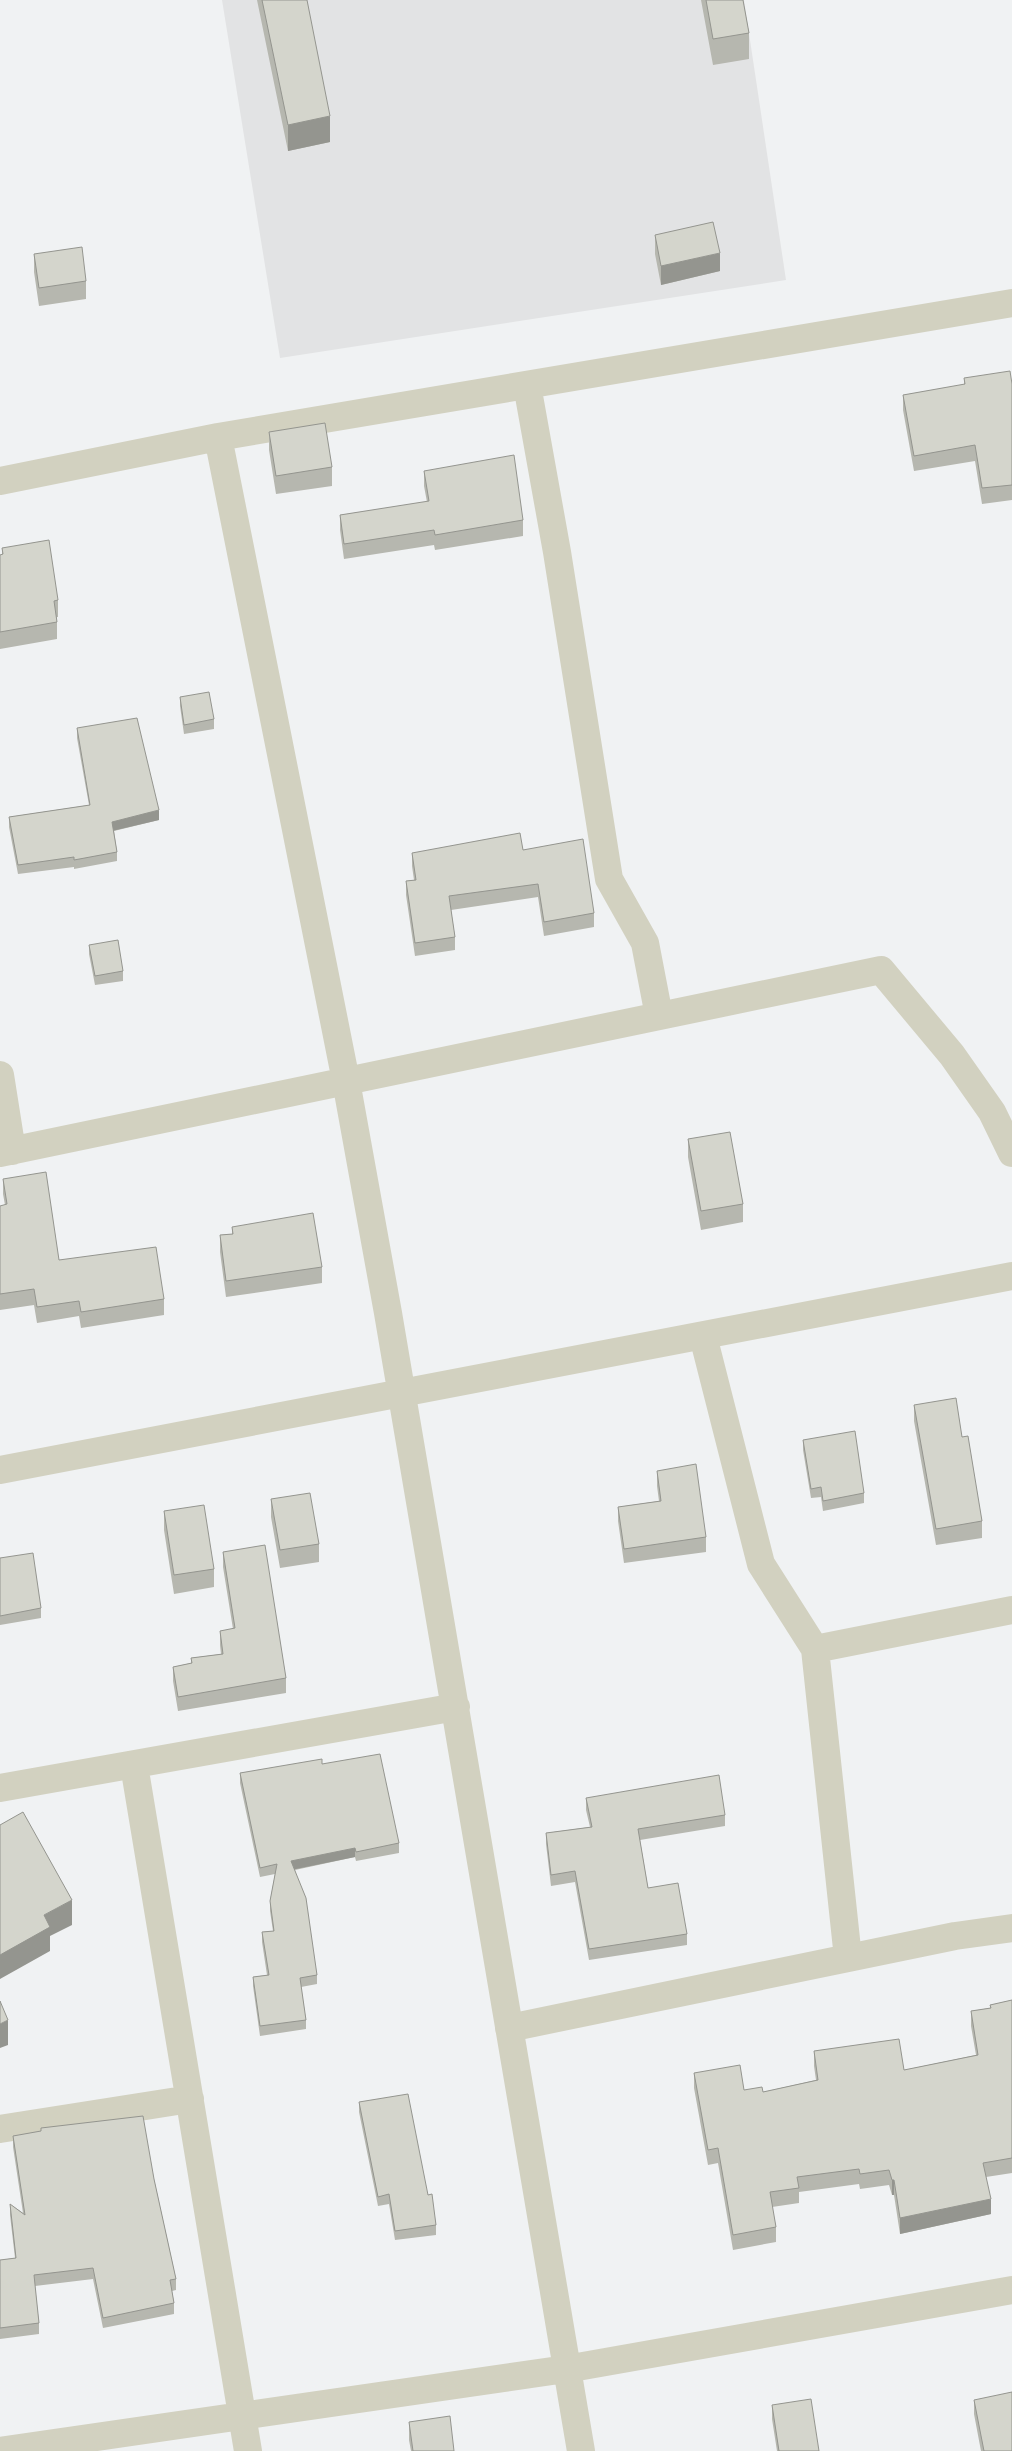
<svg xmlns="http://www.w3.org/2000/svg" width="1012" height="2451" viewBox="0 0 1012 2451" font-family="Figtree,sans-serif">
<rect width="100%" height="100%" fill="#f0f2f3"/>
<!-- education -->
<path fill="#e2e3e4" d="M222,0H744L786,280L280,358Z"/>
<g fill="none" stroke-linecap="round" stroke-linejoin="round">
<!-- street -->
<path stroke="#d2d1c0" stroke-width="28" d="M527,385L557,552L609,879L645,943L659,1016
M218,437L346,1081L388,1313L581,2451
M0,481L218,437L1012,303
M0,1075L12,1151
M0,1153L881,970L952,1055L992,1112L1012,1153
M703,1336L761,1564L815,1649L1012,1610
M0,1470L1012,1276
M815,1649L848,1958
M134,1765L248,2451
M0,1788L456,1707
M509,2028L955,1936L1012,1928
M0,2129L190,2099
M0,2451L566,2369L1012,2290"/>
</g>
<!-- wall -->
<path fill="#b6b7af" d="M257,0H307L330,142L288,151Z
M701,0H743L749,33V59L713,65Z
M655,235L720,271L661,285L655,254Z
M34,254L86,281V299L39,306L34,272Z
M964,378L1012,384V500L982,504L975,461L914,471L903,410V395L964,385Z
M269,432L332,467V486L276,494L269,450Z
M424,471L523,520V536L435,550L434,545L344,559L340,530V515L427,502L424,486Z
M2,548L58,600V617H57V639L0,649V555L2,554Z
M180,697L214,719V729L184,734L180,706Z
M77,728L159,820L114,831L117,852V861L74,869V867L18,874L9,827V817L89,805L77,738Z
M523,850L594,913V927L544,936L538,897L451,910L455,937V950L415,956L406,895V881L414,880L412,866V853Z
M89,945L123,971V981L95,985L89,954Z
M688,1139L743,1204V1222L701,1230L688,1157Z
M3,1179L59,1260L164,1299V1315L81,1328L79,1316L37,1323L34,1305L0,1310V1206L5,1205L3,1194Z
M232,1227L322,1267V1283L226,1297L220,1252V1235L232,1234Z
M914,1405L962,1437L982,1521V1538L936,1545L914,1421Z
M803,1440L864,1493V1503L823,1511L821,1497L811,1498L803,1450Z
M657,1471L706,1537V1552L624,1563L618,1521V1507L659,1501L657,1486Z
M271,1499L319,1544V1562L280,1568L271,1517Z
M164,1511L214,1569V1587L174,1594L164,1530Z
M223,1552L286,1678V1693L178,1711L173,1681V1667L191,1663V1658L221,1654L220,1645V1631L233,1629L223,1567Z
M0,1558L41,1608V1618L0,1625Z
M322,1764L399,1843V1853L356,1861L355,1857L295,1870L317,1975V1984L301,1987L306,2020V2029L260,2036L253,1986V1977L267,1975L262,1942V1932L273,1931L270,1911V1901L275,1874L260,1877L240,1783V1773Z
M586,1798L725,1815V1826L640,1840L648,1888L687,1934V1945L589,1960L575,1882L551,1886L546,1844V1833L590,1827L586,1810Z
M1012,2000V2173L986,2177L991,2214L900,2234L894,2195H892L889,2185L860,2189L859,2184L799,2192V2203L772,2207L776,2227V2242L733,2250L718,2163L708,2165L694,2088V2073L744,2090L763,2092L816,2080L814,2066V2051L904,2070L976,2055L971,2026V2011L990,2008V2005Z
M359,2102L428,2195L436,2225V2235L395,2240L389,2204L378,2206L359,2112Z
M41,2128L154,2179L176,2279V2290L172,2291L174,2303V2314L103,2328L93,2279L35,2286L39,2323V2334L0,2339V2260L15,2258L10,2215V2204L23,2213L13,2147V2136L41,2131Z
M974,2400L1012,2451H981L974,2414Z
M772,2405L819,2451H777L772,2419Z
M409,2422L454,2451H411L409,2440Z"/>
<!-- shaded-wall -->
<path fill="#94958f" d="M330,116V142L288,151V125Z
M720,253V271L661,285V266Z
M159,810V820L112,831V822Z
M355,1848V1857L291,1870V1861Z
M72,1900V1925L50,1936V1951L0,1979V1955L44,1915Z
M8,2020V2045L0,2048V2024Z
M892,2180H894V2195H892Z
M991,2199V2214L900,2234V2218Z"/>
<!-- building -->
<path fill="#d4d5cc" stroke="#94958f" d="M262,0H307L330,116L288,125Z
M706,0H743L749,33L713,39Z
M713,222L720,253L661,266L655,235Z
M82,247L86,281L39,288L34,254Z
M1010,371L1012,384V485L982,488L975,445L914,456L903,395L965,384L964,378Z
M325,423L332,467L276,476L269,432Z
M514,455L523,520L435,535L434,530L344,544L340,515L429,501L424,471Z
M49,540L58,600L54,601L57,622L0,632V555L3,554L2,548Z
M209,692L214,719L184,725L180,697Z
M137,718L159,810L112,822L117,852L74,860V857L18,865L9,817L90,805L77,728Z
M520,833L523,850L583,839L594,913L544,922L538,884L449,896L455,937L415,943L406,881L416,880L412,853Z
M118,940L123,971L95,976L89,945Z
M730,1132L743,1204L701,1211L688,1139Z
M46,1172L59,1260L156,1247L164,1299L81,1312L79,1301L37,1307L34,1289L0,1294V1206L7,1204L3,1179Z
M313,1213L322,1267L226,1281L220,1235L233,1234L232,1227Z
M956,1398L962,1437L968,1436L982,1521L936,1529L914,1405Z
M855,1431L864,1493L823,1501L821,1487L811,1489L803,1440Z
M696,1464L706,1537L624,1549L618,1507L661,1501L657,1471Z
M310,1493L319,1544L280,1550L271,1499Z
M204,1505L214,1569L174,1575L164,1511Z
M265,1545L286,1678L178,1697L173,1667L192,1663L191,1658L223,1654L220,1631L235,1628L223,1552Z
M33,1553L41,1608L0,1616V1558Z
M380,1754L399,1843L356,1852L355,1848L291,1861L306,1898L317,1975L300,1978L306,2020L260,2026L253,1977L269,1975L262,1932L274,1931L270,1901L277,1864L260,1868L240,1773L322,1759V1764Z
M719,1775L725,1815L638,1829L648,1888L678,1883L687,1934L589,1949L575,1871L551,1875L546,1833L592,1827L586,1798Z
M23,1812L72,1900L44,1915L50,1927L0,1955V1825Z
M1012,2000V2158L983,2163L991,2199L900,2218L894,2180H892L889,2170L860,2174L859,2169L797,2177L799,2188L770,2192L776,2227L733,2235L718,2148L708,2150L694,2073L740,2065L744,2090L762,2087L763,2092L818,2080L814,2051L899,2039L904,2070L978,2055L971,2011L991,2008L990,2005Z
M0,2001L8,2020L0,2024Z
M408,2094L428,2195L432,2194L436,2225L395,2231L389,2194L378,2197L359,2102Z
M143,2116L154,2179L176,2279L170,2280L174,2303L103,2318L93,2268L34,2275L39,2323L0,2328V2260L16,2258L10,2204L25,2215L13,2136L41,2131V2128Z
M1012,2392V2451H984L974,2400Z
M811,2399L819,2451H779L772,2405Z
M450,2416L454,2451H413L409,2422Z"/>
</svg>
